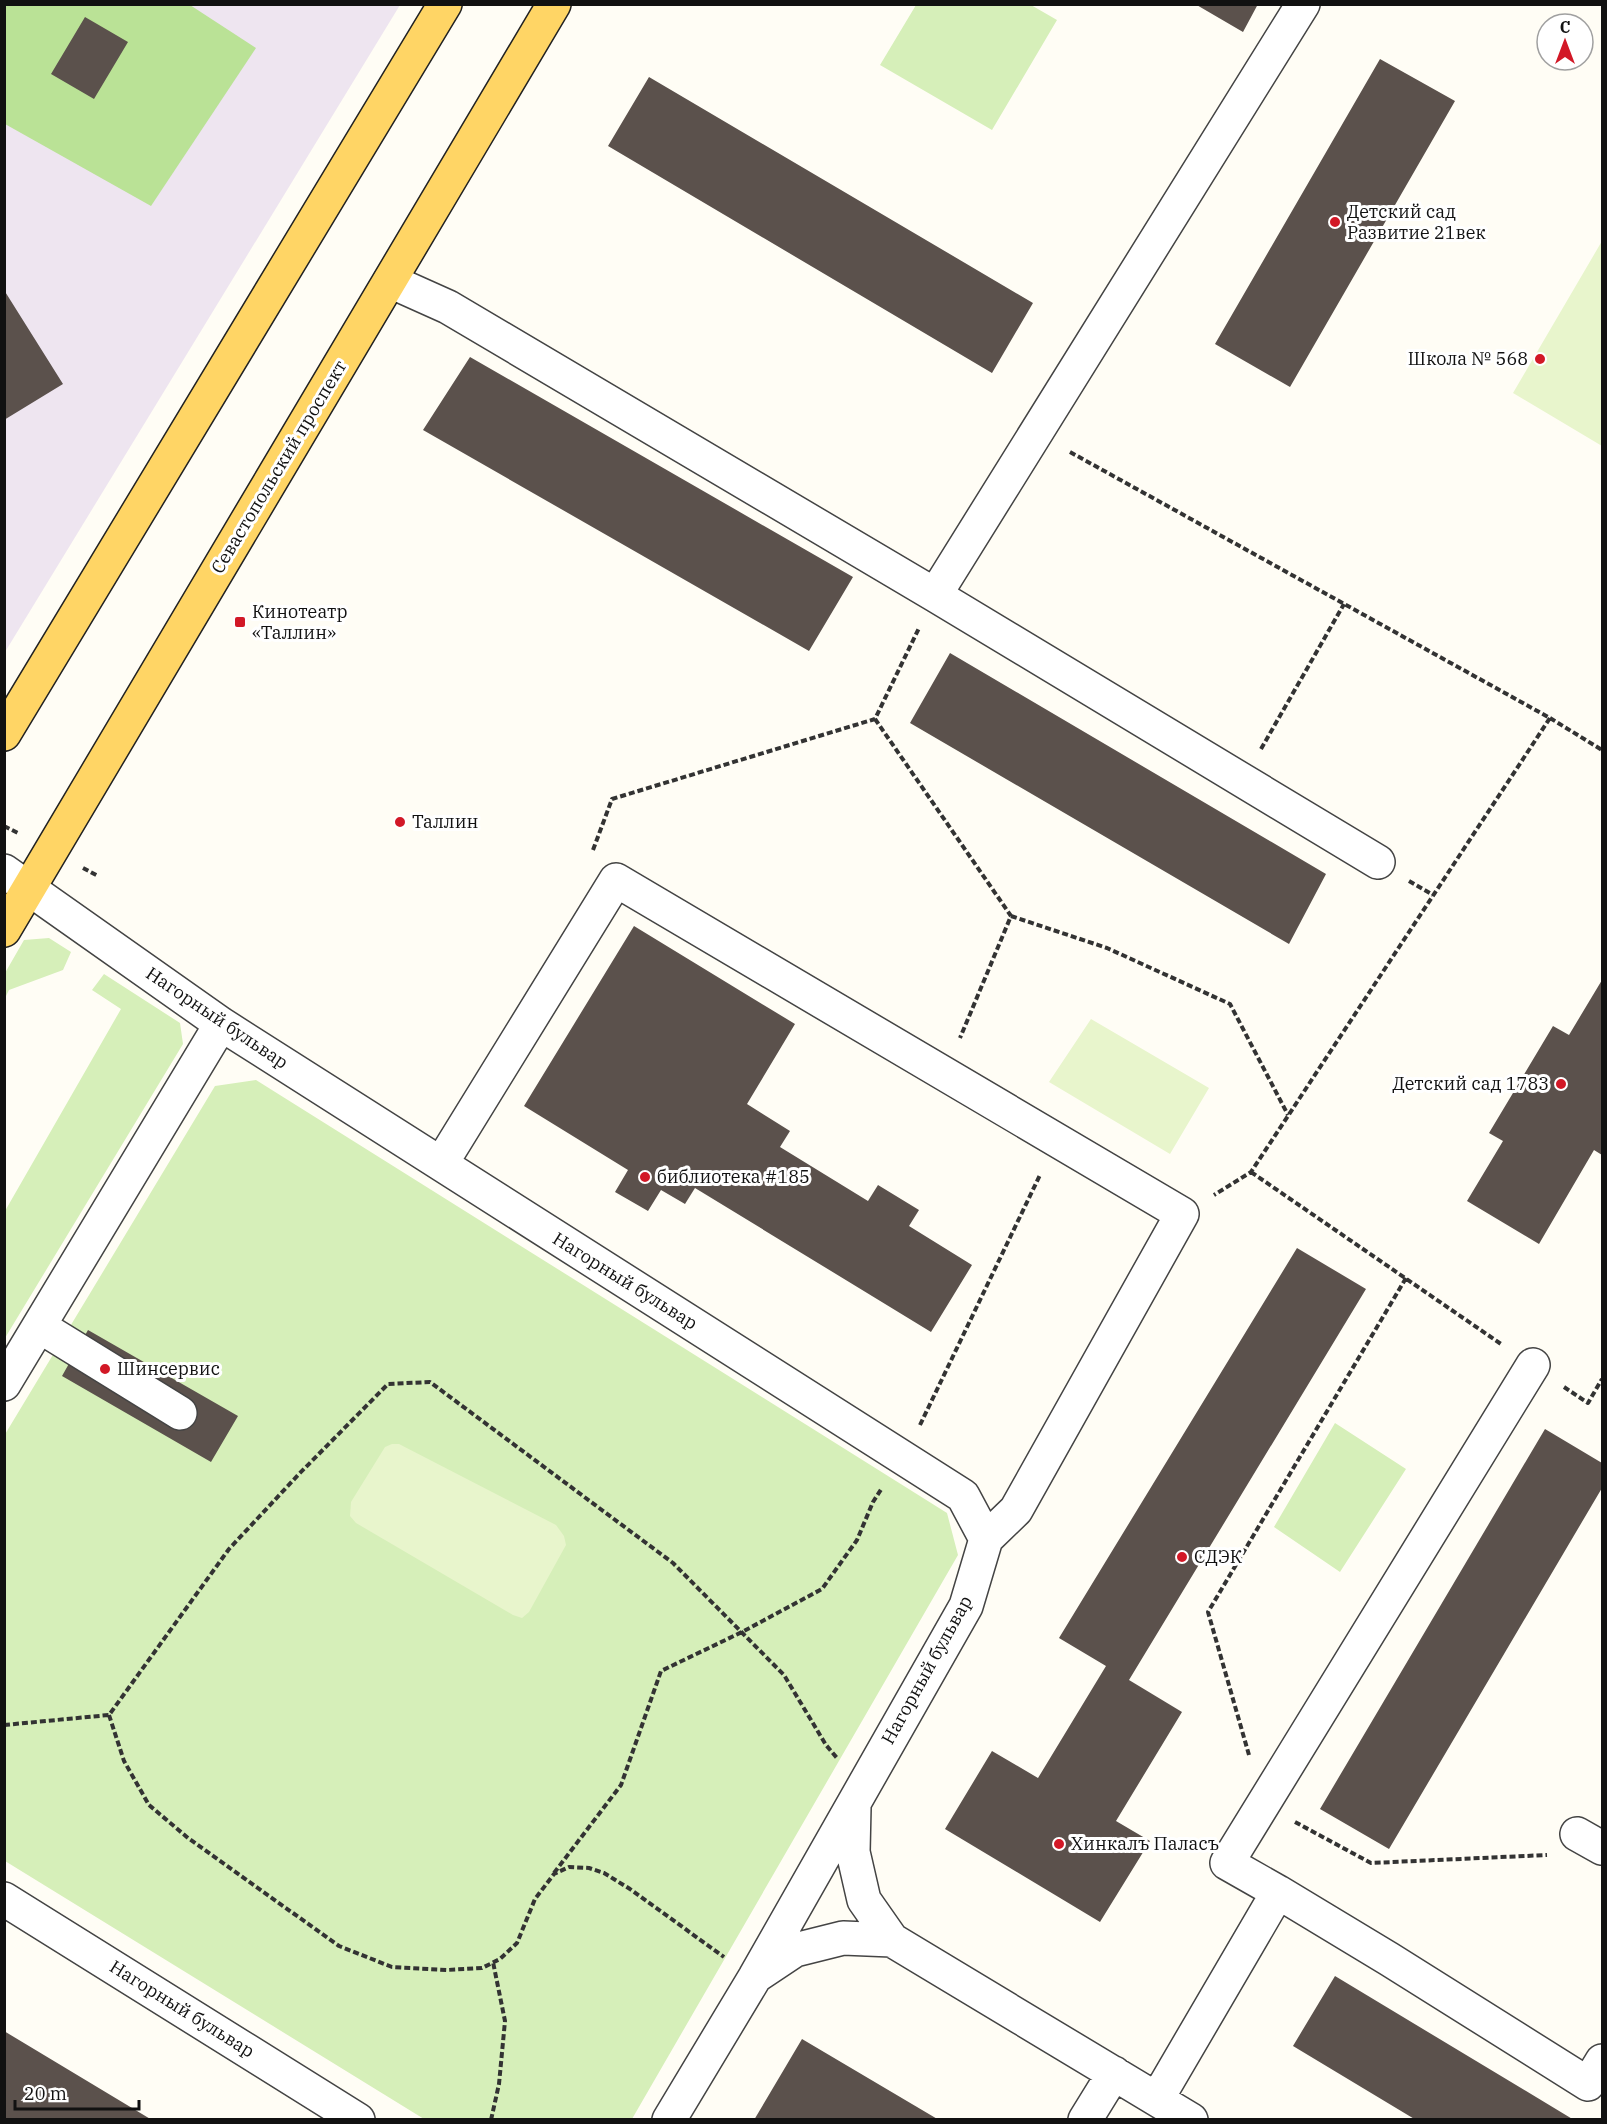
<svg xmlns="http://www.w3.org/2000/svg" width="1607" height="2124" viewBox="0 0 1607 2124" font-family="'IBM Plex Serif',serif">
<rect width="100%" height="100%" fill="#fffdf5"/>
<!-- industrial -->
<path fill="#eee5f0" d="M5,5H400L5,652Z"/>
<!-- green -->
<path fill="#d6efb9" d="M916,5H1031L1057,20L992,130L880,65Z
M49,938L71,952L63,970L9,990L5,998V973L24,940Z
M104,974L180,1023L183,1044L5,1338V1211L121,1009L92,990Z
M256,1080L947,1513L958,1555L632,2119H424L5,1861L4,1436L215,1086Z
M1335,1423L1406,1469L1340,1572L1274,1527Z"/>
<!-- forest -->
<path fill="#bae296" d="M5,5H190L256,48L151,206L5,124Z"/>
<!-- pitch -->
<path fill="#e8f5cc" d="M1602,241V446L1513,393Z
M1091,1019L1209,1088L1170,1154L1049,1082Z
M392,1444H399L556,1525L564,1536L566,1545L529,1612L522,1618L513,1615L356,1523L350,1516L351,1502L385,1447Z"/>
<!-- building -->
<path fill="#5b514c" d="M1195,4H1258L1243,32Z
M85,17L128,42L94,99L51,74Z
M1380,59L1455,101L1290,387L1215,344Z
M649,77L1033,303L992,373L608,146Z
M4,290L63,384L4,420Z
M470,357L853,577L809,651L423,430Z
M950,653L1326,874L1289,944L910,723Z
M634,926L795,1024L747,1104L790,1131L780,1147L868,1201L878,1185L919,1210L909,1226L972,1265L931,1332L695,1188L685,1204L661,1190L648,1211L615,1192L628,1170L524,1106Z
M1602,980V1155L1594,1150L1539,1244L1467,1201L1503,1141L1489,1133L1553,1026L1569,1035Z
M1297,1248L1366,1289L1129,1680L1182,1712L1116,1821L1150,1841L1100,1922L945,1829L992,1751L1038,1778L1106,1666L1059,1638Z
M88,1330L238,1416L211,1462L62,1376Z
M1545,1429L1602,1463V1488L1389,1849L1320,1809Z
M1335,1976L1574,2120H1416L1293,2046Z
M4,2031L152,2120H4Z
M802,2039L939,2120H754Z"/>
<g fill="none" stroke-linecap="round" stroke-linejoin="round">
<!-- minor casing -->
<g stroke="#444" stroke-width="36">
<path id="minor" d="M390,281L448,307L935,595L1378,862
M935,595L1303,4
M4,871L221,1024L963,1496L986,1539L966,1606L755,1977L669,2120
M441,1164L616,880L1182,1214L1016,1510L986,1539
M39,1326L180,1413
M4,1384L221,1024
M854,1807L853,1852L864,1900L892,1940L1191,2120
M1577,1834L1602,1848
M1278,1892L1227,1863L1533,1365
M4,1899L358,2120
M759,1974L795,1950L843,1938L892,1940
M1157,2099L1278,1892L1389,1959L1588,2084L1602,2061
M1085,2120L1114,2073"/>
</g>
<!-- major casing -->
<g stroke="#222" stroke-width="36">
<path id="major" d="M4,734L445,4
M4,930L554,4"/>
</g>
<!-- path -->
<path stroke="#333" stroke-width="4" stroke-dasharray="6 3" stroke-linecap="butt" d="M1070,452L1550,718L1251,1172L1214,1195
M1550,718L1602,750
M875,719L1011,916L960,1038
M1261,749L1344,604
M4,826L18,833
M593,850L612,799L875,719L919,628
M83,868L98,876
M1409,881L1433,895
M1011,916L1107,948L1230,1004L1288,1115
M1251,1172L1501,1344
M1564,1387L1588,1403L1602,1379
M920,1425L1040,1175
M109,1715L124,1761L149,1805L188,1838L339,1946L392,1967L447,1970L482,1968L500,1959L517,1943L535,1899L554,1874L569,1867L589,1868L604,1873L630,1889L724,1957
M4,1725L109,1715L229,1549L299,1474L388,1384L430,1382L673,1563L784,1675L826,1745L837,1758
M1249,1755L1208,1612L1406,1278
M1295,1822L1371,1863L1547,1855
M554,1873L621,1785L661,1671L742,1632L822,1589L857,1540L873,1502L882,1488
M491,2120L499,2084L505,2021L493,1962"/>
<!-- minor -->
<use href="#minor" stroke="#fff" stroke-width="33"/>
<!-- major -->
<use href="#major" stroke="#ffd565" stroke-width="33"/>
</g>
<!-- markers -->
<g fill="#d21826" stroke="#fff" stroke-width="2">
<circle cx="1335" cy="222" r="6"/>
<circle cx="1540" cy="359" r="6"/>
<rect x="234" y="616" width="12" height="12" rx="3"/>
<circle cx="400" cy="822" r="6"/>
<circle cx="1561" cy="1084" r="6"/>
<circle cx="645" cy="1177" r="6"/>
<circle cx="105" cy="1369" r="6"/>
<circle cx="1182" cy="1557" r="6"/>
<circle cx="1059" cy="1844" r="6"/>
</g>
<g text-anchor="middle" stroke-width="6" stroke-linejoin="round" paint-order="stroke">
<!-- poi labels -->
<g font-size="18" fill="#111" stroke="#fff" text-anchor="start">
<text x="1347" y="218">Детский сад<tspan x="1347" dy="21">Развитие 21век</tspan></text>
<text x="1528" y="365" text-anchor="end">Школа № 568</text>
<text x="252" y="618">Кинотеатр<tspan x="252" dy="21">«Таллин»</tspan></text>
<text x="412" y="828">Таллин</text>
<text x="1549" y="1090" text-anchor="end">Детский сад 1783</text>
<text x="657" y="1183">библиотека #185</text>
<text x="117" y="1375">Шинсервис</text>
<text x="1194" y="1563">СДЭК</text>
<text x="1071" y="1850">Хинкалъ Паласъ</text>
</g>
<!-- street labels -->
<g font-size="18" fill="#111" stroke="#fff">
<text transform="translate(279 467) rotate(-59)" y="6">Севастопольский проспект</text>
<text transform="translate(217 1018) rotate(34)" y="6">Нагорный бульвар</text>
<text transform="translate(625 1281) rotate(32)" y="6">Нагорный бульвар</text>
<text transform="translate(927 1670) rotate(-61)" y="6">Нагорный бульвар</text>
<text transform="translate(182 2009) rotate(32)" y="6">Нагорный бульвар</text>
</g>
</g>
<!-- border -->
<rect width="1607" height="2124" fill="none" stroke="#111111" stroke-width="12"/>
<!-- north arrow -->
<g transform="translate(1565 42)"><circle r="28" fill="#ffffff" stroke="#a0a0a0" stroke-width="1.5"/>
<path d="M0-4.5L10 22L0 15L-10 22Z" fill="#d21826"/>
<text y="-9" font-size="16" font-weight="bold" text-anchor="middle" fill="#111111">С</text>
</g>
<!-- scale -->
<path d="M15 2100v9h124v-9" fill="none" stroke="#111111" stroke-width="3"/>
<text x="24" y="2100" font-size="18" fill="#111111" stroke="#ffffff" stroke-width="4.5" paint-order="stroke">20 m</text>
</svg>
